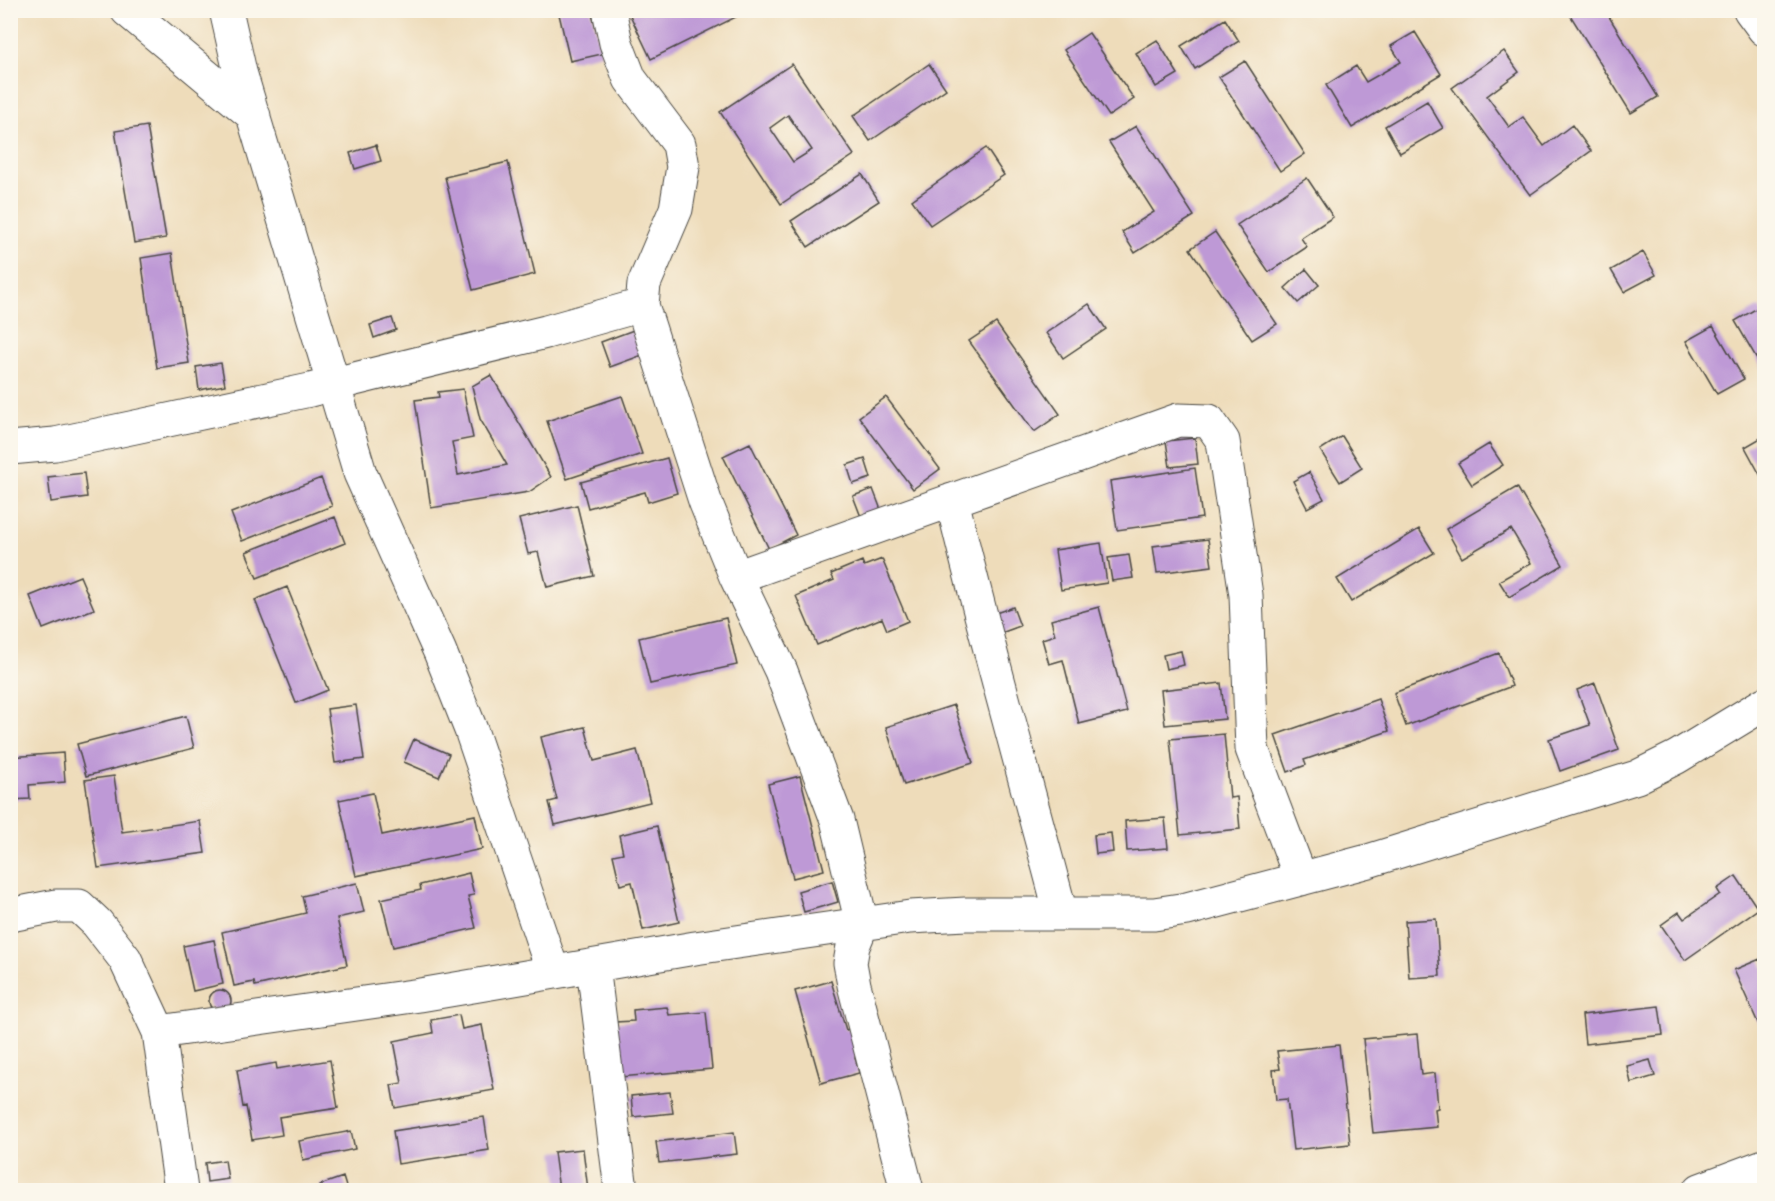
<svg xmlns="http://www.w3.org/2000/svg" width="1775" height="1201" viewBox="0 0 1775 1201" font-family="'Gochi Hand',sans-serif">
<rect width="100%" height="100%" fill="#fbf7ec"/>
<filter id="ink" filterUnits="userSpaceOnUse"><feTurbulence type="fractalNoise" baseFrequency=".0167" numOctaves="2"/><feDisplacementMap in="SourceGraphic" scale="12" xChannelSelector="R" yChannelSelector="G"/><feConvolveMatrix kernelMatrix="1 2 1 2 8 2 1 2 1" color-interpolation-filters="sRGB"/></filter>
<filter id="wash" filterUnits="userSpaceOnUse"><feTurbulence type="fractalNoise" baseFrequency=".008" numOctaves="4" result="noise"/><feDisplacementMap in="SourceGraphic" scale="24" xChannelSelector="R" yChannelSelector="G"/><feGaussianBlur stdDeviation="1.35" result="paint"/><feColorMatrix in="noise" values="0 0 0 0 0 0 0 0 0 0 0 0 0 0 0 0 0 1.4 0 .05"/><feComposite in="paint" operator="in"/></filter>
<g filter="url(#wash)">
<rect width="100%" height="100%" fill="#eedcba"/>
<g id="blocks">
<!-- building -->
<path fill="#be99d6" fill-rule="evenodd" d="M558,10H591L602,54L570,61Z
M640,10H733L736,17L651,59L630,15Z
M1567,10H1605L1658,97L1631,113Z
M1225,19L1239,41L1195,69L1181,46Z
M1415,32L1441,74L1352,128L1326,85L1356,66L1366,82L1401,62L1391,46Z
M1089,33L1134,99L1109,116L1064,50Z
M1157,40L1178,74L1156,87L1136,53Z
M1504,51L1519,72L1487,96L1509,127L1523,117L1544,146L1572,125L1591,151L1530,195L1452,88Z
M1245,61L1305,154L1280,171L1219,77Z
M792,64L854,155L781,204L720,112ZM788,115L812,150L793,162L770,128Z
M929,64L946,89L870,141L853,116Z
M1427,101L1443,128L1400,153L1385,126Z
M147,126L166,238L134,243L115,131Z
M1136,126L1194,216L1135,253L1122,232L1154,212L1109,142Z
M376,145L381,161L355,169L350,153Z
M986,148L1004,175L930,225L912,200Z
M508,162L535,274L473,290L445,177Z
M862,174L879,201L808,247L791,221Z
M1307,178L1333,217L1301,238L1307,247L1269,272L1237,225Z
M1215,232L1277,324L1252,340L1190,249Z
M1643,252L1656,275L1624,292L1611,270Z
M172,253L189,363L157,368L141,258Z
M1306,269L1319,285L1298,303L1285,288Z
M1089,304L1106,329L1063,358L1046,333Z
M1759,307L1764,316V371L1735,321Z
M392,318L396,330L374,338L370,325Z
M996,323L1060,414L1034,432L969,341Z
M1713,326L1744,379L1717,394L1686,341Z
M639,328L648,353L610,367L601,342Z
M221,363L225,385L199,390L196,367Z
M491,375L551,477L529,492L431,508L415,400L439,397L438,392L463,389L473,438L452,442L458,475L507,465L480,419L472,386Z
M622,396L642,454L567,479L547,421Z
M886,397L940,469L913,489L859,417Z
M1342,436L1362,468L1340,482L1320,450Z
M1764,436V482L1745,447Z
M1195,438L1198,464L1170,467L1166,441Z
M750,443L796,535L769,549L723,456Z
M1489,444L1503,465L1472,485L1458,463Z
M667,458L677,493L648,502L645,492L588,508L581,482Z
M865,459L871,478L853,484L847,465Z
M1195,468L1202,518L1117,530L1110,481Z
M1309,472L1324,499L1307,508L1293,481Z
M84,473L87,497L51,502L48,477Z
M321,478L332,506L242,541L231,513Z
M1517,487L1563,565L1509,597L1499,581L1531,563L1511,529L1462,558L1446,529Z
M873,489L883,515L863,522L853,496Z
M577,505L594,576L547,587L538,552L528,554L519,519Z
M335,517L345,543L257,578L246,552Z
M1419,529L1434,553L1351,602L1337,579Z
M1208,539L1212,566L1157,573L1153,546Z
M1101,543L1107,583L1061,590L1055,550Z
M1129,555L1133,578L1112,581L1108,558Z
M882,559L908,621L887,630L882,618L817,645L796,596L834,580L831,574L862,561L864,566Z
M80,576L94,609L43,629L30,596Z
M287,587L328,690L296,703L255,600Z
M1013,607L1020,626L993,636L987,616Z
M1099,607L1127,712L1079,724L1063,660L1049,664L1042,639L1055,635L1051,620Z
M726,618L737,665L650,684L639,638Z
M1181,651L1184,665L1166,669L1163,655Z
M1499,653L1512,686L1406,726L1394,693Z
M1221,683L1225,719L1165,725L1161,690Z
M1595,683L1619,750L1560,771L1549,739L1590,725L1577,690Z
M1378,699L1389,731L1304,760L1306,765L1288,772L1275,735Z
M356,705L364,759L335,763L327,709Z
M954,705L973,763L904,785L886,727Z
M186,716L194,748L86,776L77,744Z
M585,727L594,761L637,750L650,802L555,825L549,802L557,800L541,737Z
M1224,734L1230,798L1237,797L1240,829L1180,835L1170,739Z
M414,739L449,754L439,777L404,762Z
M63,753L65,782L29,785L30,799L10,800V757Z
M114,776L122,832L200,821L205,853L98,868L85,780Z
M800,776L824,870L793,878L768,784Z
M373,793L382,835L475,815L482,849L356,876L339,800Z
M1165,818L1168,848L1127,851L1125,821Z
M657,826L679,922L643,930L632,882L620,885L613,855L623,853L619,835Z
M1111,833L1113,852L1096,854L1094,835Z
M469,873L474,895L468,896L476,928L393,947L381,899L421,890L420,885Z
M1736,876L1758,909L1685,960L1661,925L1679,912L1684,919L1720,894L1717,889Z
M832,881L838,902L804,912L798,891Z
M357,883L364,912L337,918L347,965L255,986L254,982L234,986L222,932L306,913L302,896Z
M1436,919L1440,976L1409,978L1405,921Z
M214,940L223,984L193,991L183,946Z
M1760,959L1764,969V1020L1758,1023L1734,970Z
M831,981L846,1030L856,1027L864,1054L855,1057L859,1073L821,1083L795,991Z
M209 1001a11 11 0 1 1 22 0a11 11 0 1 1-22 0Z
M1659,1006L1663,1035L1585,1044L1582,1015Z
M667,1007L669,1015L706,1012L712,1069L620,1077L615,1022L634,1021L633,1010Z
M459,1015L462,1029L482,1025L494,1090L395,1108L391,1085L402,1083L394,1041L433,1033L431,1020Z
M1417,1034L1421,1075L1435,1073L1438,1108L1435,1109L1437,1127L1373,1133L1363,1039Z
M1339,1045L1350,1144L1293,1150L1287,1099L1276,1100L1273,1070L1280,1069L1277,1051Z
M330,1060L338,1108L279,1117L282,1135L252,1140L246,1106L243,1107L237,1070L276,1063L277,1069Z
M1650,1060L1655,1076L1631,1083L1627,1066Z
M670,1092L673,1113L633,1117L631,1096Z
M484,1117L489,1150L398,1164L393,1131Z
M351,1131L355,1149L303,1160L299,1141Z
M734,1132L737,1154L659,1163L656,1142Z
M583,1149L588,1190H559L554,1152Z
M225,1160L228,1179L207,1182L205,1163Z
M343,1177L347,1190H321L320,1185Z
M293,1186L294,1190H276L275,1189Z"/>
</g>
</g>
<g filter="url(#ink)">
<use href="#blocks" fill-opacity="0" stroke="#484640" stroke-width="1.5"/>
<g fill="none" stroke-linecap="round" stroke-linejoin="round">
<!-- minor casing -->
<g stroke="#484640" stroke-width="35">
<path id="minor" d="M127,10L254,116
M226,10L240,72L360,473L440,652L471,730L553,972
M609,10L616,43L630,79L679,144L683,167L676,209L644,284L642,305L705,501L736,577L781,671L837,820L862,924L853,946L850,963L854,985L907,1190
M1750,10L1764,29
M10,448L55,444L310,390L546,332L642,305
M952,500C985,639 1025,776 1061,914
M736,577L1178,420L1209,421L1223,441L1246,595L1252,749L1301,879
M10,915L56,906H79L97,923L125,959L159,1032L181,1190
M593,966L621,1190
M159,1032L420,995L695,948L910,917L966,914H1154L1187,909L1368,861L1637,777L1677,757L1764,704
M1700,1190L1764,1166"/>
</g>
<!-- minor -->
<use href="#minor" stroke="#fff" stroke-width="33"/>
</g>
</g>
<!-- margin -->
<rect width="1775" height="1201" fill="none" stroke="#fbf7ec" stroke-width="36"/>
</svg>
